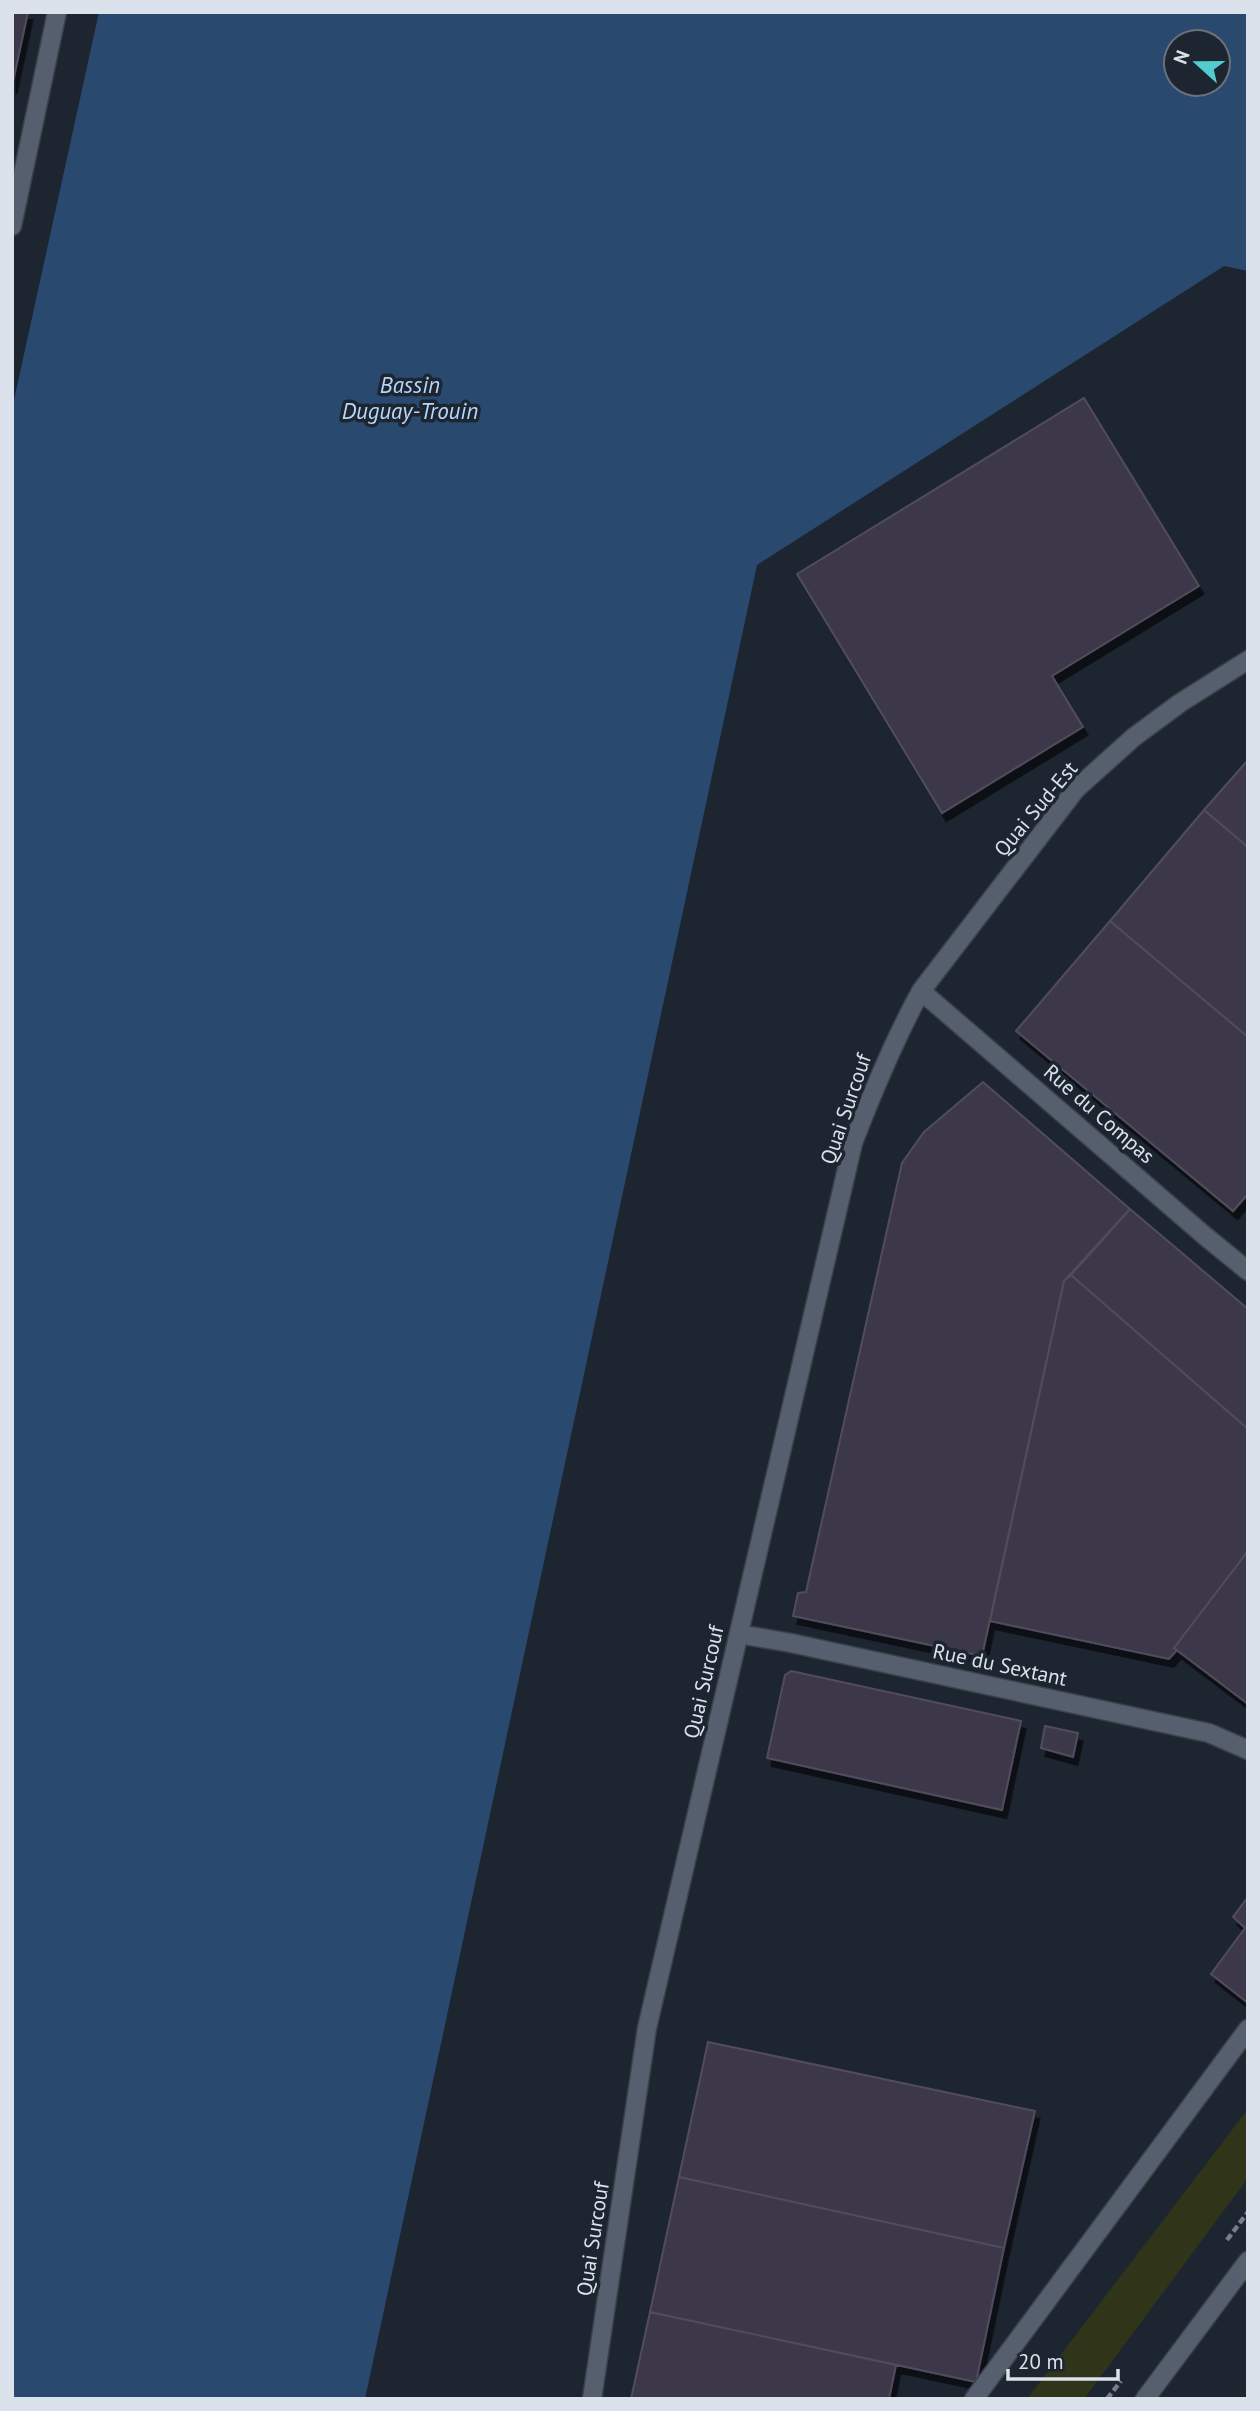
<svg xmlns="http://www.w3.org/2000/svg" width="1260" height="2411" viewBox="0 0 1260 2411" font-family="'PT Sans',sans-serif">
<defs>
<filter id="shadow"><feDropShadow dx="4.5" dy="8" stdDeviation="0" flood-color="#0009"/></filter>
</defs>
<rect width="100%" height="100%" fill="#1d2531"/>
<!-- green -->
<path fill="#303519" d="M1248,2109V2178L1084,2399H1027Z"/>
<!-- water -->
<path fill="#294a6e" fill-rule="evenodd" d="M99,12H1248V271L1224,266L757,565L365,2399H12V409ZM1176,42H1218V84H1176Z"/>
<!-- building -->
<path fill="#3e3948" stroke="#514c5c" stroke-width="2" filter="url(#shadow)" d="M12,12H28L12,86Z
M1084,398L1199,586L1052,676L1083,727L942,813L797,574Z
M1248,760V847L1204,810Z
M1204,810L1248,847V1037L1110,921Z
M1110,921L1248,1037V1194L1233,1211L1016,1031Z
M983,1082L1130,1209L1064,1281L982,1656L793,1616L798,1593L806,1592L902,1163L924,1132Z
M1130,1209L1248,1309V1429L1071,1275Z
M1071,1275L1248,1429V1551L1174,1648L1177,1650L1169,1659L990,1621L1064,1281Z
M1248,1551V1704L1174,1648Z
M791,1671L1021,1721L1002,1810L767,1758L785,1675Z
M1045,1726L1078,1733L1073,1757L1041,1748Z
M1248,1897V1924L1245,1928L1233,1917Z
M1248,1924V2003L1211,1974Z
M708,2042L1035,2111L1004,2248L679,2177Z
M679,2177L1004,2248L976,2382L650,2312Z
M650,2312L896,2365L889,2399H631Z"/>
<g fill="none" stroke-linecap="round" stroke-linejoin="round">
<!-- minor casing -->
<g stroke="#3a414b" stroke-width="21">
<path id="minor" d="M12,226L57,12
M921,991L1205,1236L1248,1271
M739,1634L791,1643L1209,1733L1248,1750
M592,2399L647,2028L853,1143C873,1091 894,1040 921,991L1076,789L1134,737L1180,703L1248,660
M974,2399L1248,2029
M1145,2399L1248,2261"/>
</g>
<!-- path -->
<path stroke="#777e89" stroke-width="4.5" stroke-dasharray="7 3.5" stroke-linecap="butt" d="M1227,2240L1248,2212
M1107,2399L1121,2381"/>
<!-- minor -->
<use href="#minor" stroke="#565f6e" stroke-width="18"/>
</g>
<g text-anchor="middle" stroke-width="7" stroke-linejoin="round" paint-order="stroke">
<!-- street labels -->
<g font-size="21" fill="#dce2eb" stroke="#1d2531">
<text transform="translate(1036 809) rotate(-50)" y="7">Quai Sud-Est</text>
<text transform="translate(846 1109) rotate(-71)" y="7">Quai Surcouf</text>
<text transform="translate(1099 1114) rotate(41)" y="7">Rue du Compas</text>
<text transform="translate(1000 1665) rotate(12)" y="7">Rue du Sextant</text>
<text transform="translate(704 1682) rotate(-77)" y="7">Quai Surcouf</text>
<text transform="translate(593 2239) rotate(-81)" y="7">Quai Surcouf</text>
</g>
<!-- water labels -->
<g font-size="23" font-style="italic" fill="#b6d7fb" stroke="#1d2531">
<text x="410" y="393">Bassin<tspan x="410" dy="26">Duguay-Trouin</tspan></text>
</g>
</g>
<!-- border -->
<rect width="1260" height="2411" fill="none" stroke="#dce2eb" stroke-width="28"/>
<!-- north arrow -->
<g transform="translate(1197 63) rotate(291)"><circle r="33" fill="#1d2531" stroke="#69717b" stroke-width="2"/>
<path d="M0-5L12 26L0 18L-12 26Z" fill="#52cdcf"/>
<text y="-10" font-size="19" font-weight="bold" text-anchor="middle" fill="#dce2eb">N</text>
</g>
<!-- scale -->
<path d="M1008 2369v10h110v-10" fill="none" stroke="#dce2eb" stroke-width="3.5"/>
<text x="1018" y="2369" font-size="21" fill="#dce2eb" stroke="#1d2531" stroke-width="5" paint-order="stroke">20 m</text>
</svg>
